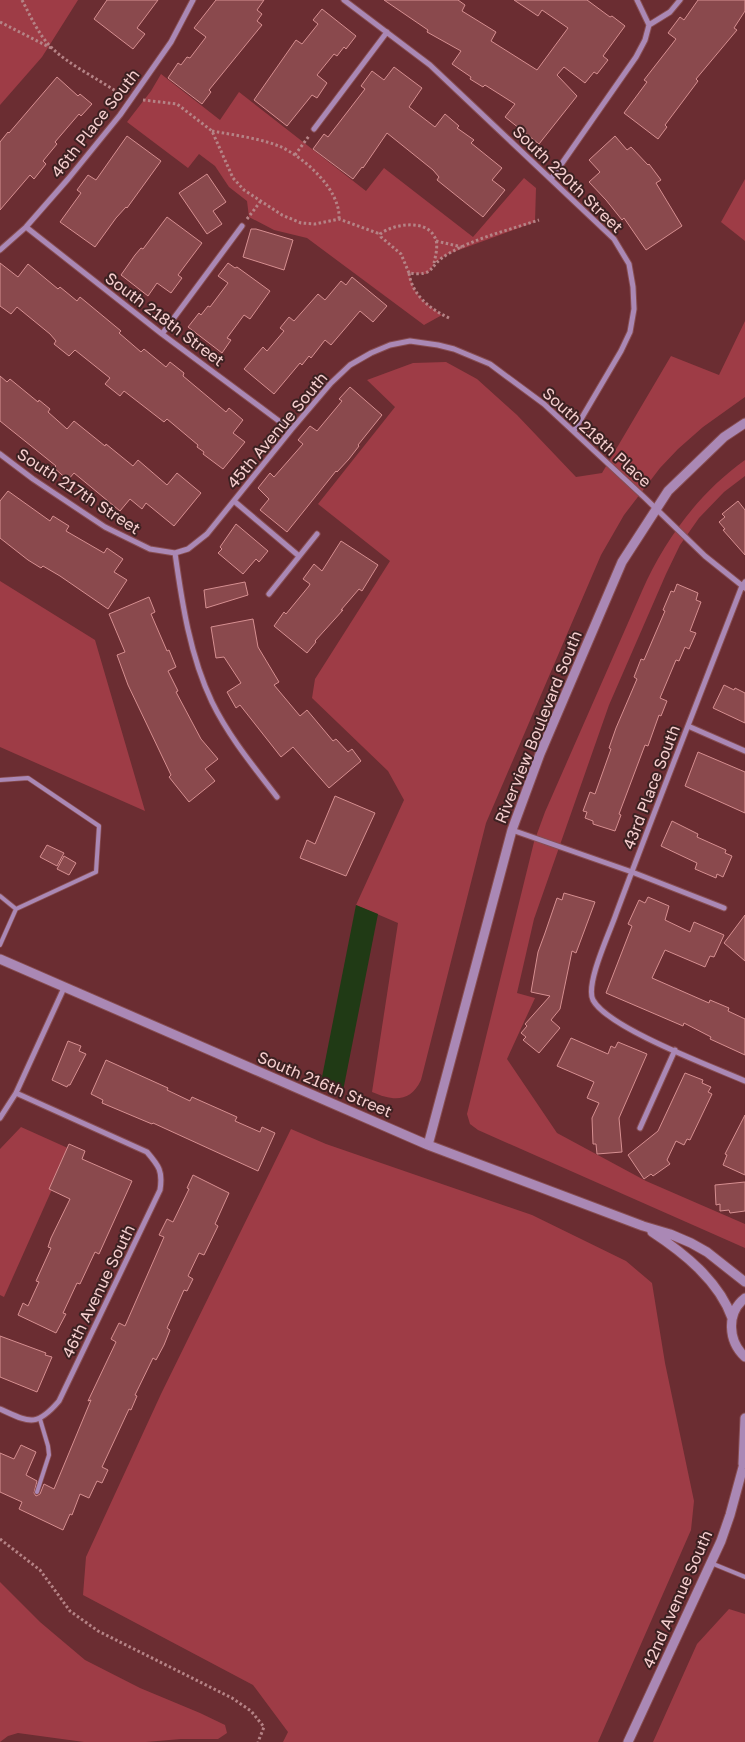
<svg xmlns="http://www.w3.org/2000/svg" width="745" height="1742" viewBox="0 0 745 1742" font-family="'Golos Text',sans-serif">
<rect width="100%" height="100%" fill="#6b2d32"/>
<!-- green -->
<path fill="#9e3c46" d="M0,0H78L42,57L0,105Z
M161,74L220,120L239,92L366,191L384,168L473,237L524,178L536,188L535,222L448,254L434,263L431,270L426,274L410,273C411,293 426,304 442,315L424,325L307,238L274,230L249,217L247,201L229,187L215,166L199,154L188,168L127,122L151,91Z
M745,179V241L721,222Z
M745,321V397L703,427L678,449L660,468L624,515L601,555L486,823L421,1080C410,1103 393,1101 372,1092L398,923L356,905L404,800L388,771L312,698L315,679L390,561L318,504L395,407L367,380L413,363L446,362L477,379L517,415L576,477L602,473L671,356L719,375Z
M745,460V476L724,492L699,518L680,545L666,574L609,705L534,919L517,993L535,998L507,1059L557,1133L646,1181L745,1224V1248L478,1130L470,1124L467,1114L534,842L545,812L642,591C665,539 699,493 745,460Z
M0,581L95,640L145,811L0,747Z
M21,1127L70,1149L4,1297L0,1295V1149Z
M291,1129L326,1144L532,1215L626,1261L652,1283L665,1363L694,1501L691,1530L598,1742H283L288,1732L253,1685L83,1595L86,1557L161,1394Z
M0,1582L40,1622L85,1660L140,1688L200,1713L225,1725L227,1733L218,1739H181L146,1742H84L18,1733L8,1736L0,1742Z
M729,1609L745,1614V1742H653L697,1644Z"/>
<!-- water -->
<path fill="#203a15" d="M356,905L378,914L343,1091L321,1082Z"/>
<!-- building -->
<path fill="#8a494d" stroke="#d68f91" d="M107,0H158L137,28L145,34L133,49L94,19Z
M216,0H264L257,10L262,14L257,21L262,25L209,90L211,92L202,104L168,78L178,63L181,65L187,57L190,58L206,37L194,28Z
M384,0H458L465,5L462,11L496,32L491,41L537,70L568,28L542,10L538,16L514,0H587L610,17L612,16L625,26L603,56L608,60L597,74L594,72L585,83L564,67L557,75L577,96L539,144L505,117L515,104L485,85L483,87L470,79L471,77L452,64L461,51L427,32L428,30Z
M698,0H745V11L734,28L737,30L696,79L698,81L665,125L667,127L658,139L624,113L647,82L644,80L676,39L668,33L680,17L684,20Z
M322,9L356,36L346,49L344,47L337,56L334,54L317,75L327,83L317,98L312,95L287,126L254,100L296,40L302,44L318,24L313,20Z
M394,67L422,88L409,107L435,127L445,114L459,126L457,128L474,140L471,143L502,168L492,180L505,190L483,217L437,180L439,177L433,170L387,133L363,168L362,167L353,179L313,149L324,134L328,137L365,89L361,86L372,71L384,80Z
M57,77L78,96L80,94L92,104L81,116L79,114L55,142L57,144L43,161L46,164L34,179L30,175L0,210V142L8,132L9,133Z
M127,136L161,161L127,208L126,207L116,218L95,247L60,222L81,193L77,190L88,175L96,180Z
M615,136L627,150L631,147L648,165L649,164L661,180L656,183L682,226L646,250L624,218L622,220L606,200L589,182L600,172L589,160Z
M207,174L226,202L213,211L222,224L207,234L179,193Z
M167,217L202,243L178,275L182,278L171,293L157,283L148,296L121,275L135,255L141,248L143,249Z
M251,229H256L293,240L284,270L243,257Z
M0,263L18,277L28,264L58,289L60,287L77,301L80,297L121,331L119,333L141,352L144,349L166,367L170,362L184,373L183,376L226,412L229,408L243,420L233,433L245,442L223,469L203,454L204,452L197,447L198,445L167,419L164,422L124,391L120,396L105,384L110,378L75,350L69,356L54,344L56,341L50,334L17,307L11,314L0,306Z
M228,263L235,268L237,267L270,291L250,319L244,315L227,338L231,340L222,353L188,327L199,313L201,315L208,306L210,307L228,283L218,276Z
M352,277L387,306L373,322L360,311L331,345L325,340L311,358L309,356L302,365L300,363L274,394L244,369L263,347L267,351L284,331L280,328L289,317L294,321L318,294L325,300L341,281L346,285Z
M0,376L7,382L10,379L38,402L39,400L50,409L48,412L67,429L74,421L105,446L106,444L133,466L138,460L167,485L177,473L201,493L174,526L146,503L142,509L130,499L120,511L74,473L68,480L54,468L56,466L0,421Z
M350,387L382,415L358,445L359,446L349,459L337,472L336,471L287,532L260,510L269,499L258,488L270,473L274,477L303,444L298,440L310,426L317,431L342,401L339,399Z
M8,491L50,521L53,516L69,526L66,531L104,553L107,548L123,559L114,572L127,580L108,609L60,576L43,566L41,568L28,560L0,538V501Z
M738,501L745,510V555L723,530L725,529L719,522L725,517L722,514Z
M236,524L268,551L259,562L256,559L243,574L218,553L222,549L220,547Z
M341,541L378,565L362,591L359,589L341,610H343L315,641L316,642L307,653L274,626L284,612L286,614L309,586L310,584L303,579L314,564L322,571Z
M245,582L248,595L206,608L204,590Z
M677,584L698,593L696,600L701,602L690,631L696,633L689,649L685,647L679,661L676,660L660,698L667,701L661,716L659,715L648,746L645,745L619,814L621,815L615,831L593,824V821L585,818L587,812L583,811L590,792L595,794L611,749L609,748L616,728L637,679L634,677L641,659L644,660L665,611L663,610L671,591L674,592Z
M149,597L155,612L151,614L167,651L169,650L176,667L168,671L178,691L176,692L201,739L218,759L205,769L215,781L189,802L169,777L171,775L128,685L117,655L125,652L109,614Z
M253,619L258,647L279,682L274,685L300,716L307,710L333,741L336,739L348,752L352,749L361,761L329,788L293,747L281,757L240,705L236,708L227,692L241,683L224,657L216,658L211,627Z
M724,685L734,690L735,688L745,693V723L713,708Z
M698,752L745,772V813L685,786Z
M335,796L375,813L346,876L300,858L307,840L315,844Z
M672,821L698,834L697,837L726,850L725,853L732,856L723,877L717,874L716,878L695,869L697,863L661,846Z
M47,845L64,853L57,866L40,857Z
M64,856L76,863L69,875L57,869Z
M564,893L595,902L576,953L572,951L560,1009L551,1020L560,1028L539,1053L523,1040L526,1037L521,1033L527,1026L525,1024L550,996L531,992L538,952L545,933L557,898L562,900Z
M648,897L669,906L665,920L690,932L694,922L724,935L714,957L710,956L705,967L665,950L652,978L709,1003L710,1000L729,1008L728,1011L745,1019V1055L710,1039L711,1037L684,1023L683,1026L606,993L632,926L628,924L639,900L645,903Z
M745,915V961L724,943Z
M571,1038L608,1054L611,1046L615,1048L618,1042L647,1054L619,1118L622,1152L597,1154L596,1144H593L592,1118L599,1103L587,1098L594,1082L557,1066Z
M68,1041L81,1046L79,1051L86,1054L70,1085H68L67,1087L52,1080Z
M106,1060L168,1088L167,1090L190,1101L192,1097L237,1117L235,1121L260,1132L262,1127L275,1133L258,1171L153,1123L152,1124L102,1103L103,1100L91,1094Z
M685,1073L703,1080L702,1083L711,1087L708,1092L712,1094L690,1140L687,1139L684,1145L676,1141L667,1160L670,1164L653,1176L651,1174L644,1179L628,1155L658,1131Z
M745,1115V1175L723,1165L727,1155L725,1154Z
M69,1144L85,1151L82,1159L132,1181L99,1254L95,1252L80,1284L77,1283L63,1313L66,1314L56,1333L18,1315L23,1303L28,1306L39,1282L36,1281L51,1248L48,1247L51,1238L70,1199L49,1189Z
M193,1175L229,1193L215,1224L218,1226L204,1255L199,1253L188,1276L193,1279L187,1291L184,1290L167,1328L170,1330L164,1345L156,1360L153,1358L135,1395L137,1396L131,1410L129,1409L102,1467L108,1470L102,1483L97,1481L89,1498L80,1494L72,1515L70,1514L63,1530L19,1509L22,1502L0,1492V1453L14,1459L21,1445L36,1452L26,1475L37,1481L34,1493L36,1496L40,1494L44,1484L54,1489L91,1400L88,1401L116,1342L111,1339L119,1323L125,1326L164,1237L159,1235L167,1219L173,1222L189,1189L187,1188Z
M745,1182V1211L730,1213L729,1210L720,1211V1204L716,1205L715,1185Z
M0,1336L46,1353L45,1355L52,1357L37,1392L0,1377Z"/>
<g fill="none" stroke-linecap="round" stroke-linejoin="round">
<!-- service casing -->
<g stroke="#874d51" stroke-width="5.5">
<path id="service" d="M0,780L28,778L99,826L96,872L16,909L0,945
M0,896L16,909
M37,1492L49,1455L48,1446L40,1419
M711,1563L745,1577"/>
</g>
<!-- minor casing -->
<g stroke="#874d51" stroke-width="7">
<path id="minor" d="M344,0L430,65L614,239L629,264L633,287L634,309L630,332L621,351L574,431
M637,0L649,25
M314,129L387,32
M551,179L636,57L645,40L649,25L670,12L680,0
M26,227L162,334L291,430
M0,250L26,227L68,179L120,115L171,42L193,0
M162,334L242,226
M0,454L33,479L105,527L150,549L175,553C182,603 190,656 212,702C229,737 254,767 277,797
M234,501L299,556
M175,553L188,549L207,534L291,430L331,383L350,365L371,353L390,345L410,341L438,345L454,349L490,364L506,376L544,404L645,498L705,556L745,588
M745,582L742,586C700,695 657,804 616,914C610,932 585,984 593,1000C608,1028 713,1067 745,1081
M269,594L317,534
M688,726L745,751
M512,830L632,872L724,908
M0,1118L16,1093L64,988
M640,1128L675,1050
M0,1409C29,1422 36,1428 59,1401L160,1190C163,1171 159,1166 147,1152L16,1093"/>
</g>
<!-- tertiary casing -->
<g stroke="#874d51" stroke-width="11">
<path id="tertiary" d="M0,959L428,1145L643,1226L670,1234L691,1243L707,1252L745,1282
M428,1145L512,830L540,754L622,562L668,491L724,437L745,423
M652,1232C684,1253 719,1281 732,1318
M745,1298C726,1313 728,1341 745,1357
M743,1464L745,1418
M628,1742L721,1541L730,1515L745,1460"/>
</g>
<!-- path -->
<path stroke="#b58386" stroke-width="3" stroke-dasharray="2.5 2.5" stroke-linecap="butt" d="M22,0C31,17 39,36 53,49C67,63 96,78 114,90L123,93
M0,22L51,48
M143,100L177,104L212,131L233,178L244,190L282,215L301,223L315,224L339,219L380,234
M212,131C234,135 258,138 279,146C304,157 341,190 339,219
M295,155L309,136
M247,219L260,202
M436,241L462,247
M409,273L401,254L381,237L380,234C393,224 425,219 434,236C439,243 436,254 434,263
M449,318C430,309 412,295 409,273C436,277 428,265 448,254C475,238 509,230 539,220
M0,1539L40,1570L70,1611L98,1631L232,1698L251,1711L264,1727L258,1742"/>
<!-- service -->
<use href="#service" stroke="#aa88b5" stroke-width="4"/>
<!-- minor -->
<use href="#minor" stroke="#aa88b5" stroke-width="5"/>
<!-- tertiary -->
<use href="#tertiary" stroke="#aa88b5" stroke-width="9"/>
</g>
<g text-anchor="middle" stroke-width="4" stroke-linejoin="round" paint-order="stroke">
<!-- street labels -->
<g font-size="16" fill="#f6cfcf" stroke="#3d2122">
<text transform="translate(95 123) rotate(-52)" y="6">46th Place South</text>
<text transform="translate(568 179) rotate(44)" y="6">South 220th Street</text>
<text transform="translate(165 319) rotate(37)" y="6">South 218th Street</text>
<text transform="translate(277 430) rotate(-50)" y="6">45th Avenue South</text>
<text transform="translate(597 437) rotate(42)" y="6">South 218th Place</text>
<text transform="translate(79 491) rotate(33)" y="6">South 217th Street</text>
<text transform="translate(538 727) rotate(-68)" y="6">Riverview Boulevard South</text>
<text transform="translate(651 787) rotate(-69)" y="6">43rd Place South</text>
<text transform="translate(325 1084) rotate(23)" y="6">South 216th Street</text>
<text transform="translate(98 1291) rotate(-64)" y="6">46th Avenue South</text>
<text transform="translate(677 1599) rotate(-66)" y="6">42nd Avenue South</text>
</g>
</g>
</svg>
